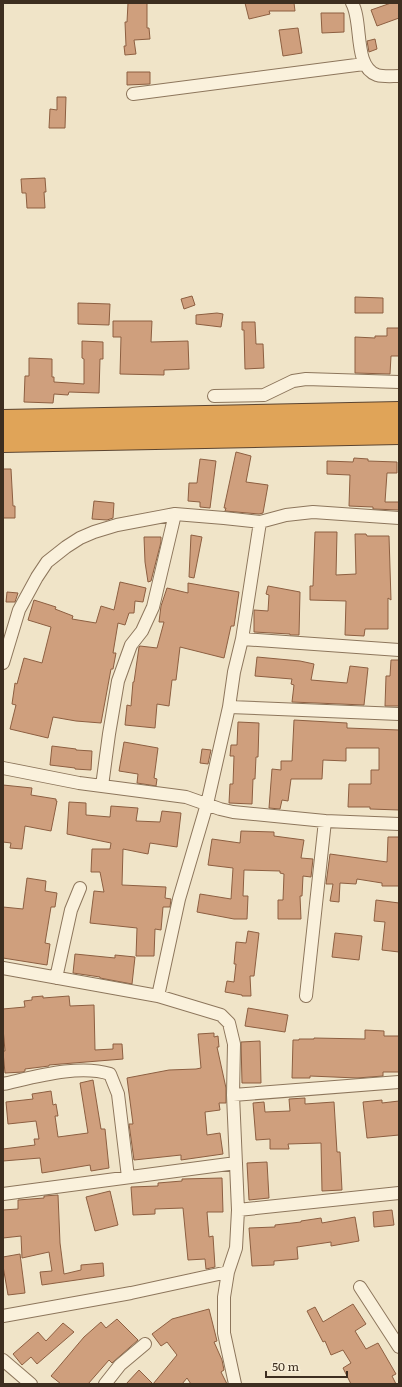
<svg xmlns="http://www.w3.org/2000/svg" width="402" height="1387" viewBox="0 0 402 1387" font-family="Literata,serif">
<rect width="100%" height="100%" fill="#f0e4c8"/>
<!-- building -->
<path fill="#cf9f7d" stroke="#8d5f41" d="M128,3H147V28H149L150,39L134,40L136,54L125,55L124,46H126L125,22H127Z
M245,3H294L295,11H269L270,14L249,19Z
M391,3H399V18L377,26L371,10Z
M321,13H344V32L322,33Z
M298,28L302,53L283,56L279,30Z
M375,39L377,49L369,52L367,41Z
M127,72H150V84L127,85Z
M57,97H66L65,128H49L50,109L57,110Z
M45,178L46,192H44L45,208H27L26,193H22L21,179Z
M192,296L195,305L184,309L181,299Z
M355,297L383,298V313H355Z
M78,303L110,304L109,325L78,324Z
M217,313L223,314L221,327L196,324V315Z
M113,321H152L151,342L188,341L189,369L164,370V375L120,374L121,337H113Z
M242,322H255L256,344H263L264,368L245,369L244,330H242Z
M387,328H399V356H391L390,374L355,373V337L375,338V336H387Z
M82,341L103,342V359H100L99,393L69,392L68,395L54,394L53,403L24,402L25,376H29V358L52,359V377H54V382L84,384V359L82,358Z
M236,452L251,456L246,482L268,485L263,513L259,514L225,511L226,508H224Z
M354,458L368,459V461L397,462V473H387L385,502H399V510L373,509V507L349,506L350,475L327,474V461L353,462Z
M200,459L216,461L210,508L200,507V502L188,501L189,483H197Z
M3,469H11L13,506H15V518H3Z
M94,501L114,503L113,518L107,520L92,519Z
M315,532H337L336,575L356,574L355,534H366L367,536H389L391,600L388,598V629H365L364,636L345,635L346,601L310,600V586H313Z
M191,535L202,537L194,578L189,577Z
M144,537H161V542L151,581L148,582L145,562Z
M120,582L146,588L143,602L135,601L134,613H129L125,625L118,623L113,653H116L113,669H111L101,723L76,721L53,717L48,738L10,729L16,705L12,704L15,683L17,684L24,658L42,663L51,627L28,620L34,600L56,607L55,609L73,616L72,619L96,623L101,606L114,610Z
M188,583L239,592L234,626H231L224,658L180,647L176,680H172L169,706L157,704L155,728L125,725L127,705L131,706L133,682H134L139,647L140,646L157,648L164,622H159L161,606L167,588L188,593Z
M268,586L300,592L299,635H290V634L254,632V610L268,611L269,595L266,594Z
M7,592L18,593L15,602H6Z
M257,657L300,661L314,664L311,680L347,683L350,666L368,668L364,705L292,702L294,685L291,684L292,679L255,676Z
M391,660H399V706H385L386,676H390Z
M294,720L347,723V728L399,730V810L370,809V807H348L349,784H371V770H379V748H346V761L323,760L322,779H291L288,801L282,800L280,809L269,808L272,769L281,770V761H292Z
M238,722L259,723L258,757H256L255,779H253L252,804L229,803L230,784H233L234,756H230L231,745H237Z
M124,742L158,748L154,778L157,779L156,786L137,783L138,774L119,771Z
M52,746L76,749V750L92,751L91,770L75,769V768L50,765Z
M202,749L211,750L208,764L200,763Z
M3,785L32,788L31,795L56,799V801H57L51,831L25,826L22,849L10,848L11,843L3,842Z
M69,802L86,803V815L110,817L111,806L138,808L136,821L160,822L162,811L181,813L177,847L150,843L148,854L123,849L122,885L166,887L165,898L171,899L170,907H163L161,930L155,929L154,956H136L137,928L90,923L94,891L104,892L100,872H91L92,849H110L111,843L67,834Z
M241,831L274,832V836L304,840L301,858L313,859L311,877L303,876L302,896H300L301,919H278V900H283L284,874L280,873V871L244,870L243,896H248L247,919H234L197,912L200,894L231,899L233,868L208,865L212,839L240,843Z
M388,837H399V886H382V883L357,879L356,884L340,883L339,902L330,901L333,884H326L330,854L387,862Z
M27,878L46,881L45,891L57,893L55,907H51L45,943L50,944L47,965L3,958V907L23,909Z
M376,900L399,903V952L382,950L385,922L374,921Z
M248,931L259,933L254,976H250L251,996H242V995L225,992L227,981L234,982L236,964H234L236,942L246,943Z
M335,933L362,936L359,960L332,957Z
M75,954L115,958V955L135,957L132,984L100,978V977L73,973Z
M43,996V998L69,996L70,1006L94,1005L95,1050L113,1049V1044H122L123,1059L49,1065V1066L25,1069V1071L23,1072L5,1073L3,1052V1051H5L3,1028V1009L25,1007L24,1001L32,1000V997Z
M248,1008L288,1015L285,1032L245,1026Z
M365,1030L384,1031V1036H399V1072H383V1076L357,1078L310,1076V1078H292L293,1040H299V1039H314V1038L365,1039Z
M214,1033V1037L218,1036L219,1047H217L226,1088V1103H219L220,1110L205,1112L207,1135L220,1133L223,1154L181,1160V1155L134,1160L129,1124H133L127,1078L169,1070L196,1069L201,1068L198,1034Z
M260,1041L261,1083H242L241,1042Z
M93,1080L101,1129H105L109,1168L91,1171L90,1165L42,1173L40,1158L3,1161V1149L35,1145L34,1139H39L36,1121L8,1124L6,1102L33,1099L32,1094L51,1091L53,1105L56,1104L58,1116H55L58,1137L88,1133L80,1083Z
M305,1098V1104L334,1102L337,1152H340L342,1190L322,1191L321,1143L288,1144L289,1149H270V1139L256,1140L253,1103L264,1102L265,1112L290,1111L289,1099Z
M382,1100V1103L399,1101V1135L367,1138L363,1102Z
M267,1162L269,1198L249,1200L247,1163Z
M222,1178L223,1212H207L209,1237L213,1236L215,1267L206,1269L205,1259L188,1260L183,1208L155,1209V1214L133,1215L131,1187L158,1186V1183L182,1181V1179Z
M110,1191L118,1225L95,1231L86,1197Z
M58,1195L60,1243L64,1274L81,1270V1265L103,1263L104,1276L42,1285L40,1272L52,1271L49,1252L22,1258L21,1236L3,1238V1210L18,1209V1200L44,1198V1196Z
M392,1210L394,1225L374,1227L373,1212Z
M355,1217L359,1241L331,1246V1242L297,1247L298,1259L274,1261V1265L252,1266L249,1228L275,1227V1225L301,1222V1221L321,1218L322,1223Z
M20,1254L25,1293L8,1295L3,1266V1257Z
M353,1304L366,1324L355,1331L366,1349L378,1343L396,1374L392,1376L396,1384H351L343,1368L351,1363L343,1350L331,1355L325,1341L323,1342L307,1311L315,1307L323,1322Z
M209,1309L217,1341L214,1342L222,1360L224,1370L221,1372L227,1384H191L187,1378L182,1384H126L139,1370L153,1384L177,1355L167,1342L161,1346L152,1334L172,1319Z
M117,1319L138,1340L112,1363L109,1360L88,1384H61L51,1376L84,1337L101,1322L106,1328Z
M63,1323L74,1332L37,1364L31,1357L22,1365L13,1354L38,1332L46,1341Z"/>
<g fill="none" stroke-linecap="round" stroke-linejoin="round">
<!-- street casing -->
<g stroke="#8d765c" stroke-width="14">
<path id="street" d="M352,3C363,22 353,67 377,75C384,77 392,76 399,76
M133,94L364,64
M214,396L264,395L293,381L306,379L399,382
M242,639L399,650
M3,663L19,610L37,577L47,562L66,547L80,538L94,532L117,525L175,514L224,518L260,522L286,515L313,512L399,518
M229,707L399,714
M3,768L79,783L186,797L220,809L233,812L325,821L399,824
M102,786L109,734L118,681L131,645L142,631L153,607L175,514
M3,968L158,996L221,1015L229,1023L234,1044L233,1095L238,1210L236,1248L228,1272L224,1297V1333L235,1384
M56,978L71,910L80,888
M158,996L179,899L207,804L229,707L234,672L242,639L260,522
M306,996L325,821
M3,1084C35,1077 79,1064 110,1074L118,1094L128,1177
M233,1095L399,1082
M3,1194L236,1163
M238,1210L399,1193
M360,1287L399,1347
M3,1316L131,1293L228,1272
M3,1360L31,1384
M105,1384L120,1365L145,1344"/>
</g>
<!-- highway casing -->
<g stroke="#5b4430" stroke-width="24">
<path id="highway" d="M3,421L399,413
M3,441L399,433"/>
</g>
<!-- street -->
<use href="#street" stroke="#faf1dc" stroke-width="12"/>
<!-- highway -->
<use href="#highway" stroke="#e0a458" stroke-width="22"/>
</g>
<!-- border -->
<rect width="402" height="1387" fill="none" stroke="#3d2e20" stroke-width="8"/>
<!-- scale -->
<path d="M266 1371v6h81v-6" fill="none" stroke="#3d2e20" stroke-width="2"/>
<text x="272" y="1371" font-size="12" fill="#3d2e20" stroke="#f7eed8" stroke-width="3" paint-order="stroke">50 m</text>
</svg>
